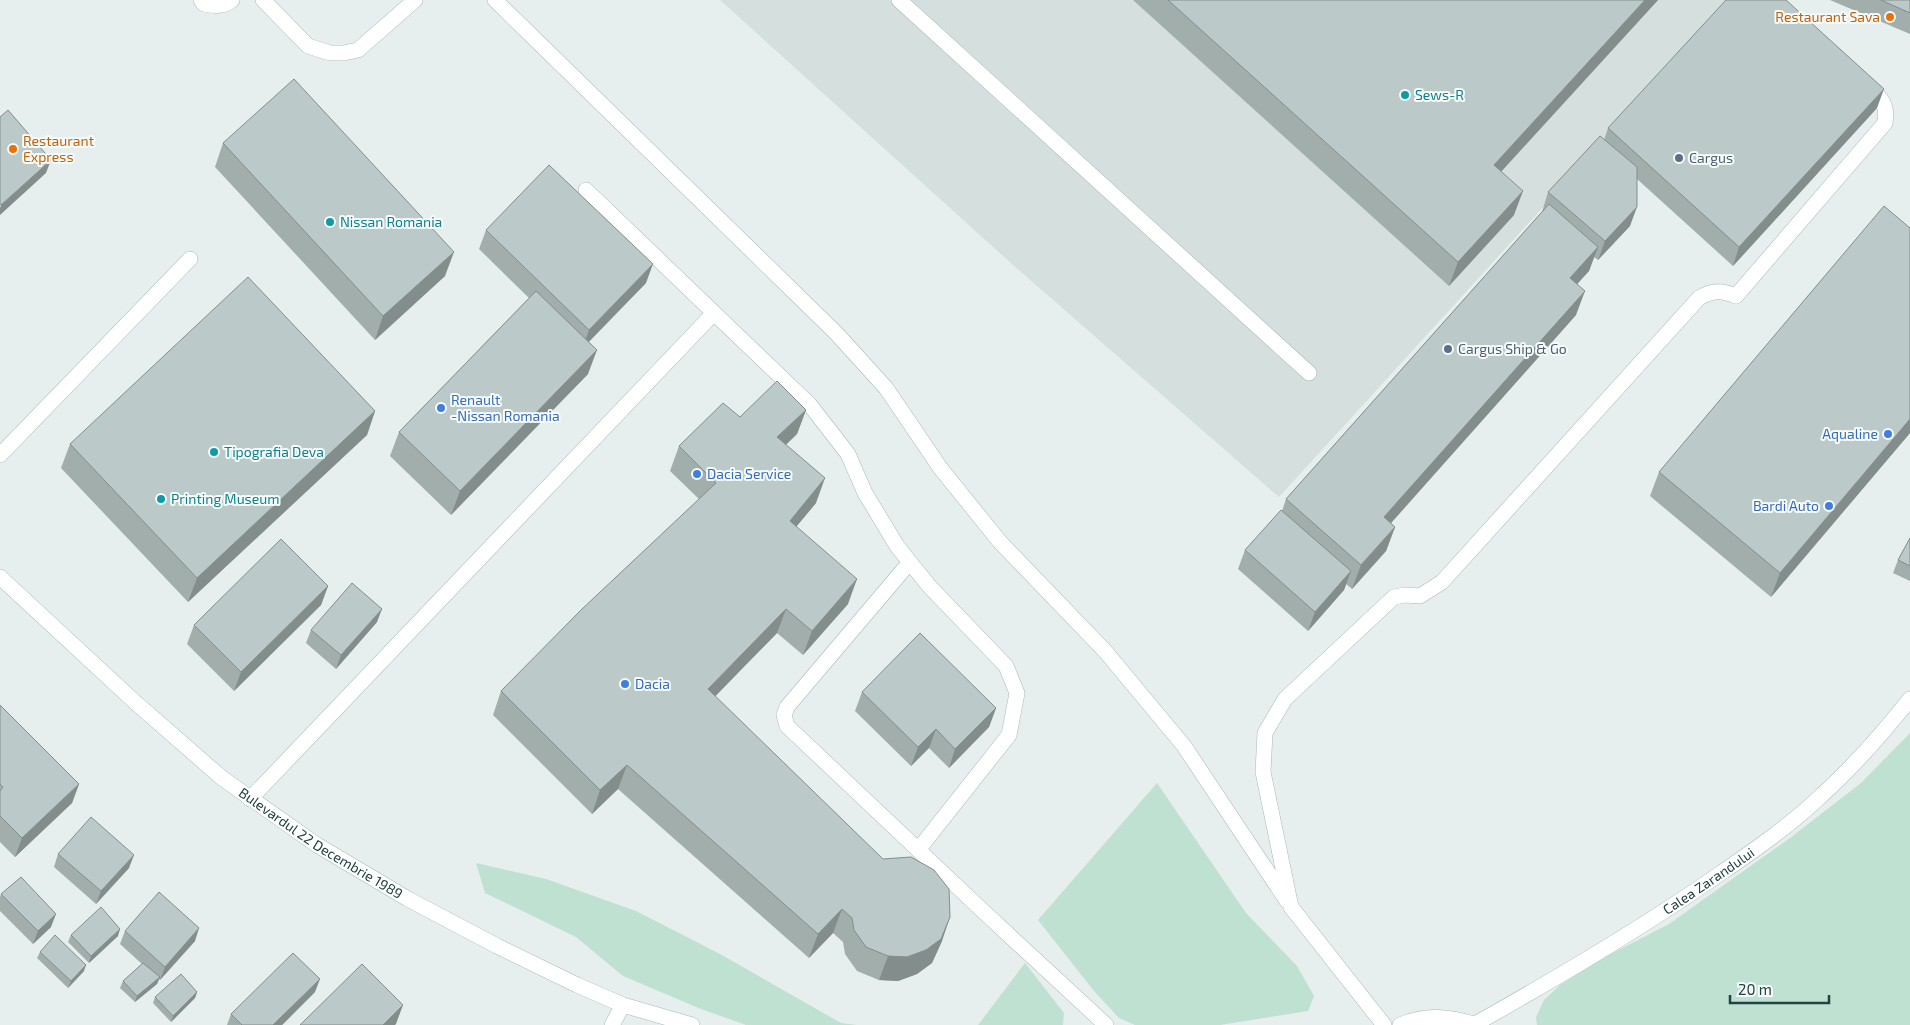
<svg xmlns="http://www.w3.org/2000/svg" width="1910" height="1025" viewBox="0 0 1910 1025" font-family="'Exo 2',sans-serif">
<rect width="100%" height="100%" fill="#e6efee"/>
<!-- built -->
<path fill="#d4dfde" d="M720,0H1732L1279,497L1013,265Z"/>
<!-- green -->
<path fill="#bee1d1" d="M1910,733V1025H1537L1536,1017L1544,1000L1560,985L1605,957L1669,924L1790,838L1861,783Z
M1157,783L1246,913L1297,966L1314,996L1308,1011L1220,1025H1135L1119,1018L1094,991L1038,920Z
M476,863L546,879L636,911L720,954L841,1023L857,1025H746L701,1009L623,976L576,937L485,893Z
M1025,963L1064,1013L1063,1025H978Z"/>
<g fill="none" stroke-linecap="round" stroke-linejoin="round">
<!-- lane casing -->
<g stroke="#a8b8b7" stroke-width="16">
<path id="lane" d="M201,0L204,4C215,6 224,7 232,0
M263,0L308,46L330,53H344L358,50L415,0
M495,0L836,333L886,388L941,469L1000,542L1105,651L1184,746L1287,901
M899,0L1309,373
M586,190L810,405L848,454L865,493L897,546L929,586L1006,666L1017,693L1009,735L918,850
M0,455L190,259
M910,562L787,707L784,715L787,726L984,912L1106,1025
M250,799L713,314
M1384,1025L1291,907L1263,772L1265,733L1285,699L1394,597L1405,595L1420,596L1442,582L1699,298C1712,290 1722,290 1736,296L1885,123C1888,103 1881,98 1867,85"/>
</g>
<!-- street casing -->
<g stroke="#a8b8b7" stroke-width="16">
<path id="street" d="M612,1025L623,1005"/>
</g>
<!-- secondary casing -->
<g stroke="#a3bbbb" stroke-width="16">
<g id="secondary">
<path id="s1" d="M0,577L136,703L222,778L317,845L408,899L497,946L577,985L623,1005L692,1025"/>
<path id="s2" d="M1475,1024C1559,977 1642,928 1721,873C1756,849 1792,824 1823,794C1855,765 1883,733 1910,699"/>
<path d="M1400,1025C1426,1014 1450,1016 1476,1025"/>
</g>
</g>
<!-- lane -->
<use href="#lane" stroke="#fff" stroke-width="15"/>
<!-- street -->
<use href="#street" stroke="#fff" stroke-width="15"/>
<!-- secondary -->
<use href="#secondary" stroke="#fff" stroke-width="15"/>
</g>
<!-- wall -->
<path fill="#a1aeac" d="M1133,0H1658L1501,172L1514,215L1449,286Z
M1830,0H1910V34Z
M1877,108L1733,266L1637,179L1630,226L1598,260L1594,257L1589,271L1577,284L1576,315L1391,523L1395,527L1386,551L1352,589L1346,584L1344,590L1308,631L1238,569L1245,550L1282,511L1286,499L1542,212L1548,192L1604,140L1608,128Z
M223,143L445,276L375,340L215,167Z
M1910,228V433L1771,597L1650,496L1659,472Z
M486,230L646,283L588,342V374L451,515L390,456L399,432L529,298L479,249Z
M806,410L797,434L786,445L816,503L796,527L848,604L803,655L777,633L715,696L942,941L932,963L917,974L898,981L879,980L857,971L845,954L843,942L833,933L809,958L618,789L592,814L493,715L501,691L699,499L670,471L679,446Z
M375,411L367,435L188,602L61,468L70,444Z
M1910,538V581L1893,573L1898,560Z
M328,586L321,605L234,691L187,644L194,625Z
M377,622L336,669L306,643L311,630Z
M862,692L996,708L989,727L949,768L929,748L911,766L855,711Z
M0,705L79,784L72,803L15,857L0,842Z
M58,854L129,868L96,904L54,867Z
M1,894L51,927L33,944L0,911V897Z
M125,931L195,941L160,980L159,979L157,984L135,1002L120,988L123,981L142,964L120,944Z
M71,935L118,936L89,963L68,942Z
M40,952L84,971L68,988L37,958Z
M197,992L195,998L171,1022L153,1003L155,997Z
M315,992L282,1025H227L231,1014Z"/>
<!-- shaded-wall -->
<path fill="#838d8c" d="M1645,0H1658L1485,189L1494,165Z
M1884,89L1877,108L1733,266L1739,247Z
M51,160L46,173L0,215V208L1,205Z
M1523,191L1514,215L1449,286L1458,262Z
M1637,207L1630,226L1598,260L1605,241Z
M1598,247L1589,271L1561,302L1570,278Z
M454,252L445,276L375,340L383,316Z
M653,264L646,283L582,349L589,330Z
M1585,291L1576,315L1375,541L1384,517Z
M597,350L588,374L451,515L460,491Z
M806,410L797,434L768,461L777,437Z
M375,411L367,435L188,602L197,578Z
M1910,419V433L1771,597L1780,573Z
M825,478L816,503L781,545L790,521Z
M1395,527L1386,551L1352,589L1361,565Z
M1351,571L1344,590L1308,631L1315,612Z
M857,579L848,604L803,655L812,631Z
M328,586L321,605L234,691L241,672Z
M382,609L377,622L336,669L341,655Z
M786,609L777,633L699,713L708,689Z
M996,708L989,727L949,768L955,749Z
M936,729L929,748L911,766L918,747Z
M627,765L618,789L592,814L600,790Z
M79,784L72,803L15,857L22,838Z
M134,855L129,868L96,904L101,891Z
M842,909L833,933L809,958L818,934Z
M56,914L51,927L33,944L38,931Z
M950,917L942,941L932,963L917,974L898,981L879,980L888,956Z
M199,928L195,941L160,980L165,967Z
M120,929L118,936L89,963L91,956Z
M86,965L84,971L68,988L71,981Z
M160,977L157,984L135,1002L137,996Z
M320,979L315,992L282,1025H273Z
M197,992L195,998L171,1022L173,1016Z
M403,1005L396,1024L395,1025H383Z"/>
<!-- building -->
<path fill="#bbcac8" stroke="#838d8c" d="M1168,0H1645L1494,165L1523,191L1458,262Z
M1726,0H1786L1884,89L1739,247L1608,128Z
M1881,0H1910V13Z
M294,79L454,252L383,316L223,143Z
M8,110L51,160L1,205L0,204V117Z
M1600,136L1637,167V207L1605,241L1548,192Z
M549,165L653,264L589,330L486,230Z
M1549,204L1598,247L1570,278L1585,291L1384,517L1395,527L1361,565L1286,499Z
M1884,206L1910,228V419L1780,573L1659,472Z
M248,277L375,411L197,578L70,444Z
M536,291L597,350L460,491L399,432Z
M777,381L806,410L777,437L825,478L790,521L857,579L812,631L786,609L708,689L883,859L911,857L934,870L949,889L950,917L941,939L926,950L907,957L888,956L866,947L854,930L852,918L842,909L818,934L627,765L600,790L501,691L581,610L716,483L679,446L723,403L740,417Z
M1281,510L1351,571L1315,612L1245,550Z
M1910,538V566L1898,560Z
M281,539L328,586L241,672L194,625Z
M352,583L382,609L341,655L311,630Z
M920,633L996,708L955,749L936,729L918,747L862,692Z
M0,705L79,784L22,838L0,816V791L3,787L0,784Z
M91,817L134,855L101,891L58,854Z
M21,877L56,914L38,931L1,894Z
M159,892L199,928L165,967L125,931Z
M101,907L120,929L91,956L71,935Z
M55,935L86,965L71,981L40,952Z
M293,953L320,979L273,1025H242L231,1014Z
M143,963L160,977L137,996L123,981Z
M362,964L403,1005L383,1025H300Z
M181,974L197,992L173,1016L155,997Z"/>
<!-- markers -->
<g fill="#e8710a" stroke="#f7fbfa" stroke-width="2">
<circle cx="1890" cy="17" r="5"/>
<circle cx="13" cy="149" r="5"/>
</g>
<g fill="#0f9aa8" stroke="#f7fbfa" stroke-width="2">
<circle cx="1405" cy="95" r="5"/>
<circle cx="330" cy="222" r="5"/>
<circle cx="214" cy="452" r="5"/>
<circle cx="161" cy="499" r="5"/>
</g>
<g fill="#5c6f8a" stroke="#f7fbfa" stroke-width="2">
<circle cx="1679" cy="158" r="5"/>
<circle cx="1448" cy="349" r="5"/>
</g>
<g fill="#3f7fe0" stroke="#f7fbfa" stroke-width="2">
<circle cx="441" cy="408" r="5"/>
<circle cx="1888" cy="434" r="5"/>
<circle cx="697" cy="474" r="5"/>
<circle cx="1829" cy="506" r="5"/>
<circle cx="625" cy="684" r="5"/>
</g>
<g text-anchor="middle" stroke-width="4" stroke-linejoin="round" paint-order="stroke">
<!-- food labels -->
<g font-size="14" fill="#c56008" stroke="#f7fbfa" text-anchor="end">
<text x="1880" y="22">Restaurant Sava</text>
<text x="23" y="146" text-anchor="start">Restaurant<tspan x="23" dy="16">Express</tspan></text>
</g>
<!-- culture labels -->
<g font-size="14" fill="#0d838f" stroke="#f7fbfa" text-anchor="start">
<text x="1415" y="100">Sews-R</text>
<text x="340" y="227">Nissan Romania</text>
<text x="224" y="457">Tipografia Deva</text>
<text x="171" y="504">Printing Museum</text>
</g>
<!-- service labels -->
<g font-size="14" fill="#4e5e75" stroke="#f7fbfa" text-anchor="start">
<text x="1689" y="163">Cargus</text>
<text x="1458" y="354">Cargus Ship &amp; Go</text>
</g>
<!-- shop labels -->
<g font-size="14" fill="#366cbe" stroke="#f7fbfa" text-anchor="start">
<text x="451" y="405">Renault<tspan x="451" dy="16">-Nissan Romania</tspan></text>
<text x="1878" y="439" text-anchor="end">Aqualine</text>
<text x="707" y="479">Dacia Service</text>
<text x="1819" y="511" text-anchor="end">Bardi Auto</text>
<text x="635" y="689">Dacia</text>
</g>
<!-- street labels -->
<g font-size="14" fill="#234243" stroke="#f7fbfa">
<text dy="5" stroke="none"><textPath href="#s1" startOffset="418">Bulevardul 22 Decembrie 1989</textPath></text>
<text dy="5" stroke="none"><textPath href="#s2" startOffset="274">Calea Zarandului</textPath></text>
</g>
</g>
<!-- scale -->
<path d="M1730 995v8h99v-8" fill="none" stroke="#234243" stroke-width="2.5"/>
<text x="1738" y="995" font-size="15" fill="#234243" stroke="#f7fbfa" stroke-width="4" paint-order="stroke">20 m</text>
</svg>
